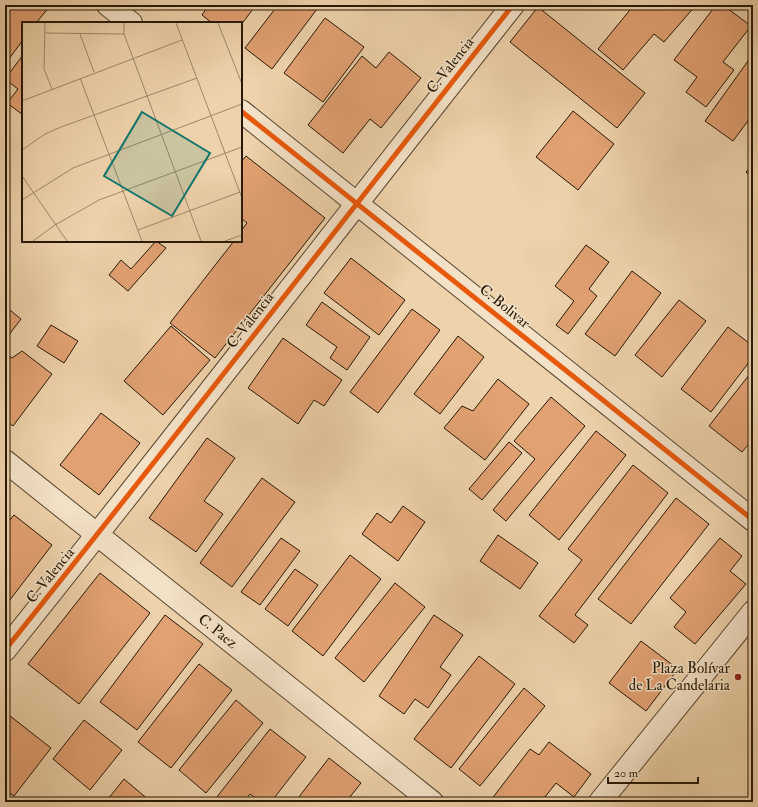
<svg xmlns="http://www.w3.org/2000/svg" width="758" height="807" viewBox="0 0 758 807" font-family="'IM FELL Double Pica',serif">
<rect width="100%" height="100%" fill="#eed2ab"/>
<filter id="stains"><feTurbulence type="fractalNoise" baseFrequency=".005" numOctaves="4"/><feColorMatrix values="0 0 0 0 .2 0 0 0 0 .09 0 0 0 0 .02 0 0 0 .5 -.17"/></filter>
<radialGradient id="worn" r=".72"><stop offset=".6" stop-color="#630" stop-opacity="0"/><stop offset="1" stop-color="#630" stop-opacity=".3"/></radialGradient>
<!-- building -->
<path fill="#e2a173" stroke="#261804" d="M9,5L50,6L36,23H23V40L5,64V10Z
M209,5H256L241,25V23H212L202,15Z
M278,5H320L272,69L245,48Z
M634,5H645L649,8L652,5H696L664,42L654,34L623,70L598,49Z
M716,5H723L751,26L723,62L734,70L706,107L686,92L697,77L674,60Z
M538,7L645,93L617,128L510,42Z
M325,18L364,47L323,102L284,73Z
M389,52L421,78L381,128L370,119L343,153L308,125L362,56L376,68Z
M753,54V114L733,141L705,121Z
M23,55V115L7,103L18,89L5,79Z
M573,111L614,144L578,190L536,157Z
M246,156L325,218L215,358L170,323L234,241H241V231L247,223L241,218V162Z
M753,164V178L746,172Z
M156,241L166,248L128,291L109,275L121,260L131,269Z
M586,245L609,262L589,289L597,296L568,334L556,325L574,301L555,286Z
M351,258L405,300L379,335L324,293Z
M632,271L661,293L615,356L585,334Z
M679,300L706,321L662,377L635,355Z
M322,302L370,337L347,370L330,358L337,347L306,325Z
M5,306L21,319L5,340Z
M412,309L440,330L378,413L350,392Z
M51,325L78,341L64,363L37,346Z
M171,326L210,360L163,415L124,381Z
M728,327L753,346V357L711,412L681,389Z
M458,336L484,357L440,414L414,394Z
M283,338L342,380L324,406L314,400L298,424L248,388Z
M22,351L52,374L13,426L5,420V353L12,358Z
M753,370V439L742,452L709,426Z
M498,379L529,404L485,460L444,428L462,406L473,411Z
M551,397L585,426L506,521L493,510L535,459L514,441Z
M101,413L140,443L99,495L60,465Z
M596,431L626,455L559,540L529,515Z
M207,438L235,458L204,501L223,514L196,552L149,518Z
M509,442L522,453L482,500L469,489Z
M633,465L668,493L575,615L588,625L574,643L539,616L582,560L568,549Z
M262,478L295,502L232,587L200,563Z
M676,498L709,524L631,624L598,599Z
M5,506L10,510L5,517Z
M403,506L425,522L398,561L362,534L377,513L391,523Z
M14,515L52,545L6,605L5,526Z
M498,535L538,563L520,589L480,561Z
M281,538L300,551L260,605L241,592Z
M720,538L742,556L730,571L746,584L695,644L674,627L686,612L670,598Z
M350,555L381,579L323,656L292,631Z
M295,569L318,585L288,626L265,609Z
M100,573L150,613L79,704L28,664Z
M395,583L425,607L364,682L335,658Z
M165,615L203,644L137,730L100,702Z
M434,615L463,635L440,667L451,675L428,708L415,699L404,714L379,696Z
M641,641L678,669L646,711L609,683Z
M479,656L515,684L451,768L414,739Z
M199,664L232,690L171,768L138,742Z
M524,688L545,706L480,786L459,769Z
M236,700L263,723L206,793L179,770Z
M5,712L51,748L14,796L5,790Z
M84,720L122,750L90,790L53,759Z
M270,729L306,757L271,802H261L250,794L244,802H213Z
M549,742L591,774L574,797L556,783L541,802H493L491,800L530,749L539,755Z
M329,758L361,783L346,802H295Z
M124,779L150,801L149,802H111L108,799Z
M367,797L373,802H363Z"/>
<g fill="none" stroke-linecap="round" stroke-linejoin="round">
<!-- minor casing -->
<g stroke="#58462e" stroke-width="24">
<path id="minor" d="M108,5L131,23
M241,111L753,520
M5,461L432,802
M5,650C176,437 343,220 513,5
M600,802L753,612"/>
</g>
<!-- minor -->
<use href="#minor" stroke="#f4e2c8" stroke-width="22"/>
<!-- cycleway casing -->
<g stroke="#f4e2c8" stroke-width="8">
<path id="cycleway" d="M241,111L753,520
M5,650C176,437 343,220 513,5"/>
</g>
<!-- cycleway -->
<use href="#cycleway" stroke="#e8590c" stroke-width="5"/>
</g>
<!-- markers -->
<circle fill="#8f2418" stroke="#f4e2c8" stroke-width="1.5" cx="738" cy="677" r="4"/>
<g text-anchor="middle" stroke-width="3" stroke-linejoin="round" paint-order="stroke">
<!-- street labels -->
<g font-size="15" fill="#261804" stroke="#f4e2c8">
<text transform="translate(450 65) rotate(-52)" y="5">C. Valencia</text>
<text transform="translate(505 306) rotate(39)" y="5">C. Bolivar</text>
<text transform="translate(250 320) rotate(-52)" y="5">C. Valencia</text>
<text transform="translate(50 575) rotate(-51)" y="5">C. Valencia</text>
<text transform="translate(218 631) rotate(39)" y="5">C. Paez</text>
</g>
<!-- poi labels -->
<g font-size="15" fill="#261804" stroke="#f4e2c8" text-anchor="end">
<text x="730" y="673">Plaza Bolívar<tspan x="730" dy="17">de La Candelaria</tspan></text>
</g>
</g>
<!-- overview -->
<g transform="translate(22 22)">
<rect width="220" height="220" fill="#eed2ab"/>
<path fill="none" stroke="#9e8868" stroke-width="1" d="M23,1L22,47L30,67M102,1V12L111,36L179,219M154,1L220,176M196,1L220,62M23,11L102,12M58,12L72,50M58,56L120,219M0,79L160,18M0,128L23,112L39,105L175,56M0,154L45,219M0,178L51,146L220,82M116,208L218,170M11,219L33,203L77,178L220,125M203,219L220,213"/>
<path fill="#0f766e" fill-opacity="0.15" stroke="#0f766e" stroke-width="2" d="M120,90L188,131L150,194L82,154Z"/>
<rect width="220" height="220" fill="none" stroke="#261804" stroke-width="2"/>
</g>
<!-- margin -->
<rect width="758" height="807" fill="none" stroke="#eed2ab" stroke-width="20"/>
<rect x="6" y="6" width="746" height="795" fill="none" stroke="#261804" stroke-width="2"/>
<rect x="10" y="10" width="738" height="787" fill="none" stroke="#261804"/>
<!-- scale -->
<path d="M608 777v6h90v-6" fill="none" stroke="#261804" stroke-width="2"/>
<text x="614" y="777" font-size="12" fill="#261804" stroke="#f4e2c8" stroke-width="3" paint-order="stroke">20 m</text>
<rect width="100%" height="100%" filter="url(#stains)"/>
<rect width="100%" height="100%" fill="url(#worn)"/>
</svg>
